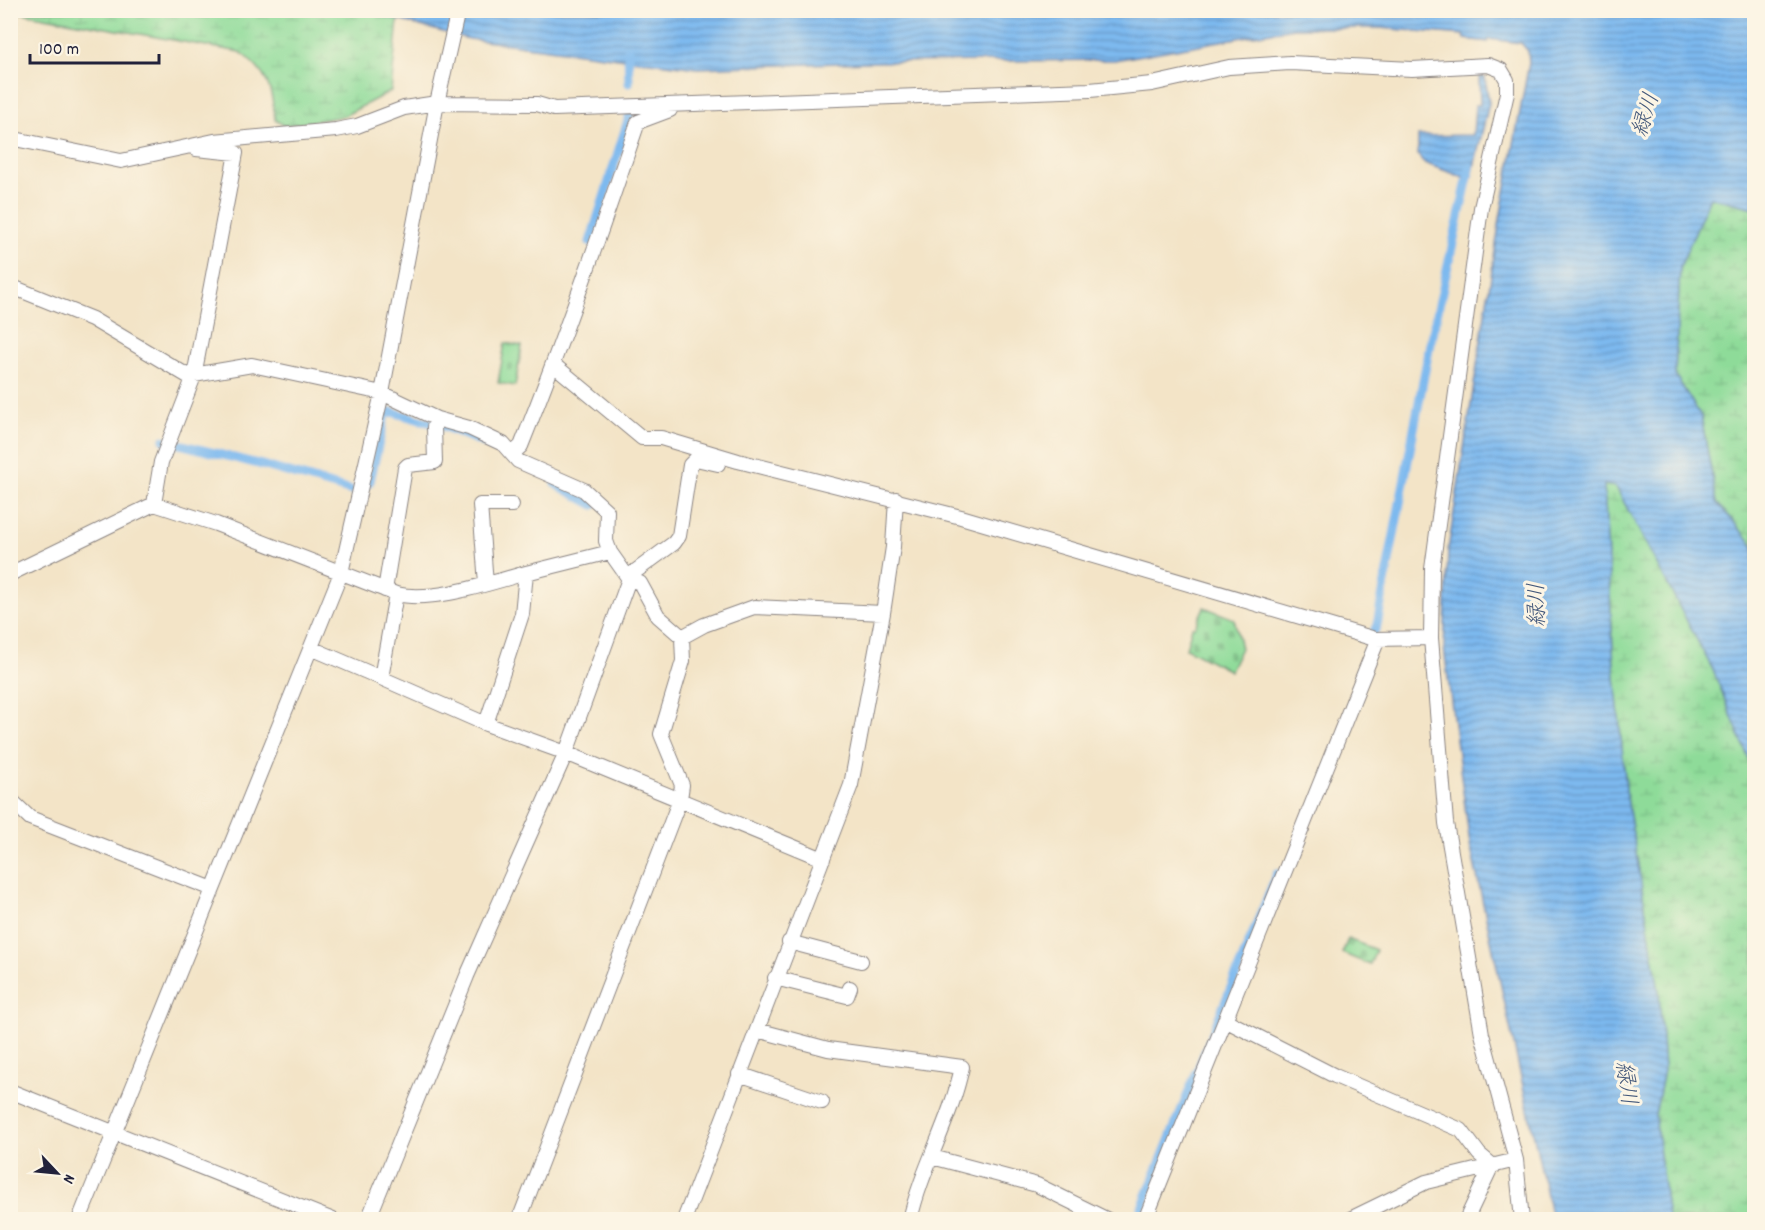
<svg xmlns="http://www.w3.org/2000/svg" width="1765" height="1230" viewBox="0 0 1765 1230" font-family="Dekko,'Klee One',sans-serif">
<defs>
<pattern id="wetland-marsh" width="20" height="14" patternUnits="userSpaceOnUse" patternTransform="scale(1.5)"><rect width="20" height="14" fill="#8edb99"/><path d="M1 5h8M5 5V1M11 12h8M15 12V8" fill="none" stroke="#7abc85"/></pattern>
<pattern id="cemetery-stones" width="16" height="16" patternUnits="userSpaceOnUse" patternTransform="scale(1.5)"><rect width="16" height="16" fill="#8edb99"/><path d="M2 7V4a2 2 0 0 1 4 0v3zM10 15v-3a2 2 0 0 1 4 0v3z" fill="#7abc85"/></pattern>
<pattern id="water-rules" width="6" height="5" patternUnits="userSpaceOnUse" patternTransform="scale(1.5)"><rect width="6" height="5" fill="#7db9ef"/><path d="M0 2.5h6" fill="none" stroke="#6696c3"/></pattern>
</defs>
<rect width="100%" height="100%" fill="#fcf5e5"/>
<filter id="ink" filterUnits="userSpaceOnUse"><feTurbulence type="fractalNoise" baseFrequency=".0167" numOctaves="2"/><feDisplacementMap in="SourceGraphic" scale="12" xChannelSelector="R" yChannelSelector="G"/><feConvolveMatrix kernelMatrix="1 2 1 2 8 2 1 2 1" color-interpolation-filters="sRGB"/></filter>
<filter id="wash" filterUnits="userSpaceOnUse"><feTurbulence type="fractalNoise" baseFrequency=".008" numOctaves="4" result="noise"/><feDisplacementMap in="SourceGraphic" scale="24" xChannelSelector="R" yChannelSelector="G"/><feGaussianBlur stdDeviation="1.35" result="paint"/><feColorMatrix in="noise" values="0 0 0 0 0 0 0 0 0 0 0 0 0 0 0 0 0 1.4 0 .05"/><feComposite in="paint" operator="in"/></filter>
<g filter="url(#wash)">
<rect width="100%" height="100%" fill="#f3e4c7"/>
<!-- wetland -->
<path fill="url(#wetland-marsh)" stroke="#587e6a" stroke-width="1.5" d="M11,11H364L398,20L391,91L344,116L285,126L275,120C272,86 267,73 240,52Z
M1710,197L1754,208V552L1751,542L1717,503L1701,416L1675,375L1680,267Z
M1604,485L1616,487L1713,670L1754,772V1219H1668L1655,1115L1664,1070L1659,992L1627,798L1614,667Z"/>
<!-- cemetery -->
<path fill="url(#cemetery-stones)" stroke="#587e6a" stroke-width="1.5" d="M505,343L522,346L515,386L498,383Z
M1204,607L1234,619L1241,648L1230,671L1186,648L1192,627H1195Z
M1348,939L1376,950L1370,965L1342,953Z"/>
<!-- water -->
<path fill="url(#water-rules)" stroke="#506e95" stroke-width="1.5" d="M364,11H1754V208L1710,197L1680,267L1675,375L1701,416L1717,503L1751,542L1754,552V772L1713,670L1616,487L1604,485L1614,667L1627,798L1659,992L1664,1070L1655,1115L1668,1219H1552L1470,844L1444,648L1448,550L1500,219L1529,63L1528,51L1521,43L1489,39L1488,42L1465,39L1464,35L1380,28H1293L1115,60L868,62L697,68L469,39Z
M1479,76L1485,77L1489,103L1471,180L1424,163L1418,155V136L1473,135L1475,105H1480Z"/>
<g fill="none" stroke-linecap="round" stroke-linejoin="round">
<!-- canal -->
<path stroke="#7db9ef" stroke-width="9" d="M628,49L629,83
M590,242L630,114
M164,440L262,465L352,491
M556,484L594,505
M366,485L370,481L385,415L392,412L446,427L494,447
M1370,641L1377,625L1429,349L1470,168
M1137,1220L1277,874"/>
</g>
</g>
<g filter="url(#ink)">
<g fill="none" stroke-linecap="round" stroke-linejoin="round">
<!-- minor casing -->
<g stroke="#8a8381" stroke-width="16">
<path id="minor" d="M10,138L121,161L214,141L336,130L357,126L404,108L437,103L537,104L554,109L1090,90L1152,84L1229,67L1290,63L1412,69L1488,65L1501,70L1507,80V93L1481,208L1432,569L1431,638L1446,823L1482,1034L1516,1160L1522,1220
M10,286L92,319L188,376L252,365L382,393L437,419L469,428L503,444L518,461L584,490L607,511L606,541L610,552L629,579L566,753L467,976L368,1220
M554,365L642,438H661L738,461L961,517L1375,639L1431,638
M512,454L521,446C564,339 601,232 638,122L670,110L671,107
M154,504L161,462L194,376L236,153L196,149
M526,573L610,552
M10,574L154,504L216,524L396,594L381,678L486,724L566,753L823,859
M629,576L674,543L679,536L690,465L696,459L718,464
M629,579L640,583L658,616L682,637L704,625L754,607L883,613
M486,584L480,505H512
M385,590L405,468L408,465L435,462L434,427L437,419
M396,594C433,603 489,583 526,573L522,614L486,724
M311,648L381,678
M10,799L30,818L213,889
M789,942L861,961
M775,978L847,996L850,988
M1225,1020L1335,1076L1461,1130L1479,1154L1492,1165
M757,1030L828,1049L962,1067C951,1120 922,1167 910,1220
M739,1074L822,1102
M10,1091L333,1220
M932,1157L1037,1185L1108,1220
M79,1220L341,573L382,393L437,103L458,10
M519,1220L680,799L682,785L661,734L683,661L682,637
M684,1220L851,785L883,613L893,547L896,499
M1145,1220L1378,639
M1348,1220L1426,1182L1516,1160
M1466,1220L1492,1165"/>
</g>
<!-- minor -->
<use href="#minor" stroke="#fff" stroke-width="14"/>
</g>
</g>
<g text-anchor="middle" stroke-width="6" stroke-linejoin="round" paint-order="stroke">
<!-- water labels -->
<g font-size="22" font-style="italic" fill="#42577a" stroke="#fcf5e5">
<text transform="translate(1644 114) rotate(-72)" y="8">緑川</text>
<text transform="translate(1535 605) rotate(-91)" y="8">緑川</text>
<text transform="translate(1628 1083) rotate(82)" y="8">緑川</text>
</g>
</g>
<!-- margin -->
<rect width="1765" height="1230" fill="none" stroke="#fcf5e5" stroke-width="36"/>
<!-- north arrow -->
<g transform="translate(57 1173) rotate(116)" stroke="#fcf5e5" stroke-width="4.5" paint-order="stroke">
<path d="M0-4.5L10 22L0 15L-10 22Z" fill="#22223b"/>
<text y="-9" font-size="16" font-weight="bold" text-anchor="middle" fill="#22223b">N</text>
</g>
<!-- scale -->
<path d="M30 54v9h129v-9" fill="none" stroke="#22223b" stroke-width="3"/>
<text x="39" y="54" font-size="18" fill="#22223b" stroke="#fcf5e5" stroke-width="4.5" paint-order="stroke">100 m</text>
</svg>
